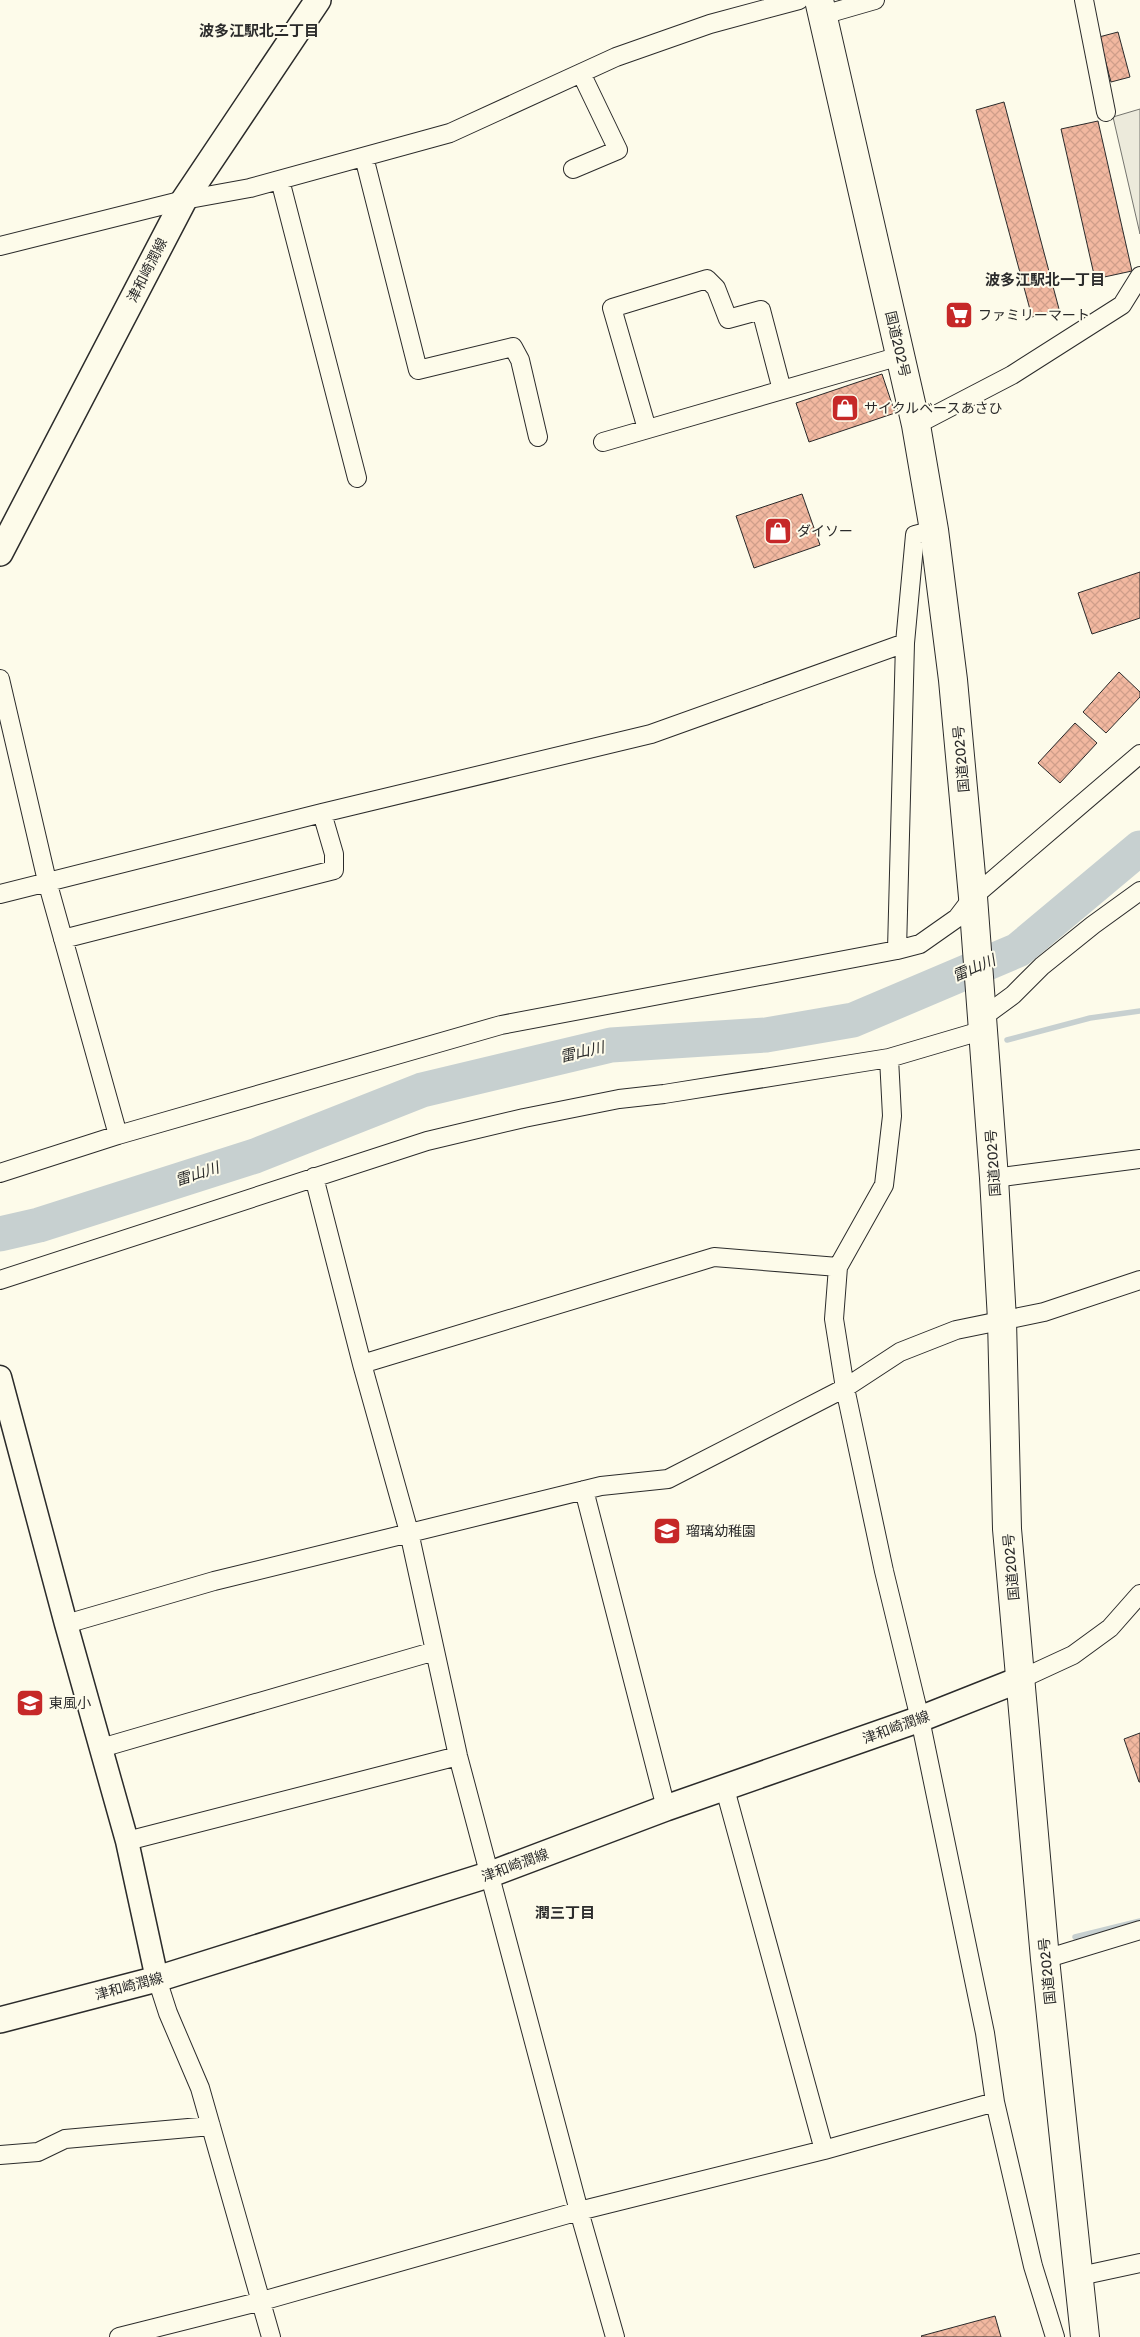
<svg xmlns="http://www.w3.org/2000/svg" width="1140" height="2337" viewBox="0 0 1140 2337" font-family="Rubik,'Noto Sans JP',sans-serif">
<defs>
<pattern id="building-cross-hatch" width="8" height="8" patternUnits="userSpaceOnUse" patternTransform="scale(1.25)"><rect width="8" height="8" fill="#f2b8a0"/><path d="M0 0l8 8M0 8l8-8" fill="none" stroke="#d09e8a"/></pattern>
</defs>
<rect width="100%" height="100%" fill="#fdfbea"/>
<!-- parking -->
<path fill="#eceadb" stroke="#74746e" d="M1140,109V234L1113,117Z"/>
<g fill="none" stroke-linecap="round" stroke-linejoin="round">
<!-- stream -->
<path stroke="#c7d0d0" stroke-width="5.5" d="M1007,1040L1090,1018L1140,1011
M1075,1937L1140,1921"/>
<!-- river -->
<path stroke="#c7d0d0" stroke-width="35" d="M0,1234L39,1225L255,1156L422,1090L611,1045L766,1035L853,1020L1018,950L1140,848"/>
</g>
<!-- building -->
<path fill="url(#building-cross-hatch)" stroke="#2b2b2b" d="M1118,32L1130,77L1111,82L1099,37Z
M1004,102L1059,309L1032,317L976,110Z
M1098,121L1132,271L1095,279L1061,129Z
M882,374L895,413L809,442L796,403Z
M802,494L820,545L754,568L736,516Z
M1140,572V618L1092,634L1078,593Z
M1119,672L1140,692V697L1106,733L1083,712Z
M1075,723L1097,743L1060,783L1038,763Z
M1140,1733V1782H1139L1124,1739Z
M995,2316L1001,2337H922L921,2336Z"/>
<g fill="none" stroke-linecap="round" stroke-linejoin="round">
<!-- minor casing -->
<g stroke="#2b2b2b" stroke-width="20">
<path id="minor" d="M1084,0L1106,112
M823,15L875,0
M364,157L418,370L513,347L520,360L538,437
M573,169L618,150L581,73
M280,180L357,478
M0,246L184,200L250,188L450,133L616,57L710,24L799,0
M916,425L1012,375L1122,305L1140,276
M647,429L612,308L707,279L716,288L728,319L761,310L782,390
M603,442L900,356
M934,530L915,535L905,643L897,950L920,944L957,918L973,897L1140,754
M0,679L47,881L118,1135
M0,894L322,813L651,734L905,643
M63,939L334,870V854L322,813
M983,1017L1013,995L1042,966L1093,925L1140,891
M889,1058L892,1116L884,1185L838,1267L834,1319L845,1388L884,1571L920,1719L985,2033L995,2102L1033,2266L1055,2337
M0,1173L118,1135L501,1025L897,950
M314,1177L362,1364
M994,1178L1140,1159
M0,1280L427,1141L524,1118L619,1099L664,1094L889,1058L984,1030
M584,1490L666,1808
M66,1624L214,1581L601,1486L668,1479L845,1388L900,1352L956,1330L1044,1312L1140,1280
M1021,1679L1073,1655L1110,1628L1140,1594
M101,1748L435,1651
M725,1789L824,2150
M127,1841L458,1756
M1045,1959L1140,1930
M157,1979L168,2013L200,2088L271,2337
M0,2155L38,2152L65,2139L211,2126
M1080,2276L1140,2263
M119,2337L262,2301L579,2211L824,2150L995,2102
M615,2337L579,2211L458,1756L409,1532L362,1364L714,1257L838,1267"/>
</g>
<!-- tertiary casing -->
<g stroke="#2b2b2b" stroke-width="25">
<path id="tertiary" d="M0,1377L66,1624L127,1841L157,1979"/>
</g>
<!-- secondary casing -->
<g stroke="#2b2b2b" stroke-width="28">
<path id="secondary" d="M0,553L184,200L318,0
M0,2020L157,1979L491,1874L666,1808L920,1719L1021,1679"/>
</g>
<!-- trunk casing -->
<g stroke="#2b2b2b" stroke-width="30">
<path id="trunk" d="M819,0L916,425L934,530L953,680L973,897L994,1178L1002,1320L1007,1529L1045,1959L1085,2337"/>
</g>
<!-- minor -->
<use href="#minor" stroke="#fdfbea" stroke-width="18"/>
<!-- tertiary -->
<use href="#tertiary" stroke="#fdfbea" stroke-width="22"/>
<!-- secondary -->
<use href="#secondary" stroke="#fdfbea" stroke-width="25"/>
<!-- trunk -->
<use href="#trunk" stroke="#fdfbea" stroke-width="28"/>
</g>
<!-- icons -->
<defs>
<g id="supermarket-square" transform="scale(1.4375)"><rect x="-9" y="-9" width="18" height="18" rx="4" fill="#c62828" stroke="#fdfbea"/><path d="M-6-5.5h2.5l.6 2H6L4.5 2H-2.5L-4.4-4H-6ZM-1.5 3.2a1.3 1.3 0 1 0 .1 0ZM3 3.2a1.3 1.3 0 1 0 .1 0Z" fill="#fff"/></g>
<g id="shop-square" transform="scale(1.4375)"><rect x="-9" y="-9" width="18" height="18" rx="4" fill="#c62828" stroke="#fdfbea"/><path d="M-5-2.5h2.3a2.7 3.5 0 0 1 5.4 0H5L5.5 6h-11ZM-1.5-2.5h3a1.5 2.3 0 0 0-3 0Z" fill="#fff"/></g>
<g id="school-square" transform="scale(1.4375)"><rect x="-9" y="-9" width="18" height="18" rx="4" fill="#c62828" stroke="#fdfbea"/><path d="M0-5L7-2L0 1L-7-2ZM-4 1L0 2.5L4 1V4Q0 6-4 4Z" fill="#fff"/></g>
</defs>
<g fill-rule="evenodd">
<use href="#supermarket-square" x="959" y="315"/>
<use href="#shop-square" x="845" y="408"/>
<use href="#shop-square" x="778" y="531"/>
<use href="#school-square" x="667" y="1531"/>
<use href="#school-square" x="30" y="1703"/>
</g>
<g text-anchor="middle" stroke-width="4" stroke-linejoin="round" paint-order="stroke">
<!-- street labels -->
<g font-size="14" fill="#2b2b2b" stroke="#fdfbea">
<text transform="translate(147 270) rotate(-63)" y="5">津和崎潤線</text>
<text transform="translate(898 344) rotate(77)" y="5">国道202号</text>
<text transform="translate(961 759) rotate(-95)" y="5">国道202号</text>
<text transform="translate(993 1163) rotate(-94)" y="5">国道202号</text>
<text transform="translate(1011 1567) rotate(-95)" y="5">国道202号</text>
<text transform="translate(896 1727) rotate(-20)" y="5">津和崎潤線</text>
<text transform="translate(515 1865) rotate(-20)" y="5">津和崎潤線</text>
<text transform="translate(1047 1971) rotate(-96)" y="5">国道202号</text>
<text transform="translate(129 1986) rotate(-15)" y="5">津和崎潤線</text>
</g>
<!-- poi labels -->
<g font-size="14" fill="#2b2b2b" stroke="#fdfbea" text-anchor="start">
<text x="978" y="320">ファミリーマート</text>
<text x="864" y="413">サイクルベースあさひ</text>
<text x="797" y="536">ダイソー</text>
<text x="686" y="1536">瑠璃幼稚園</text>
<text x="49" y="1708">東風小</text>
</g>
<!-- neighbourhood labels -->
<g font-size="15" font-weight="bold" fill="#2b2b2b" stroke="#fdfbea">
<text x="259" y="36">波多江駅北二丁目</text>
<text x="1045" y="285">波多江駅北一丁目</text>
<text x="565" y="1918">潤三丁目</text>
</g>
<!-- water labels -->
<g font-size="15" font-style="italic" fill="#2b2b2b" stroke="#fdfbea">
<text transform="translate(974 968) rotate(-23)" y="5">雷山川</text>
<text transform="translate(582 1052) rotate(-13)" y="5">雷山川</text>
<text transform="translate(197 1174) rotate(-18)" y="5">雷山川</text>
</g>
</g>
</svg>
